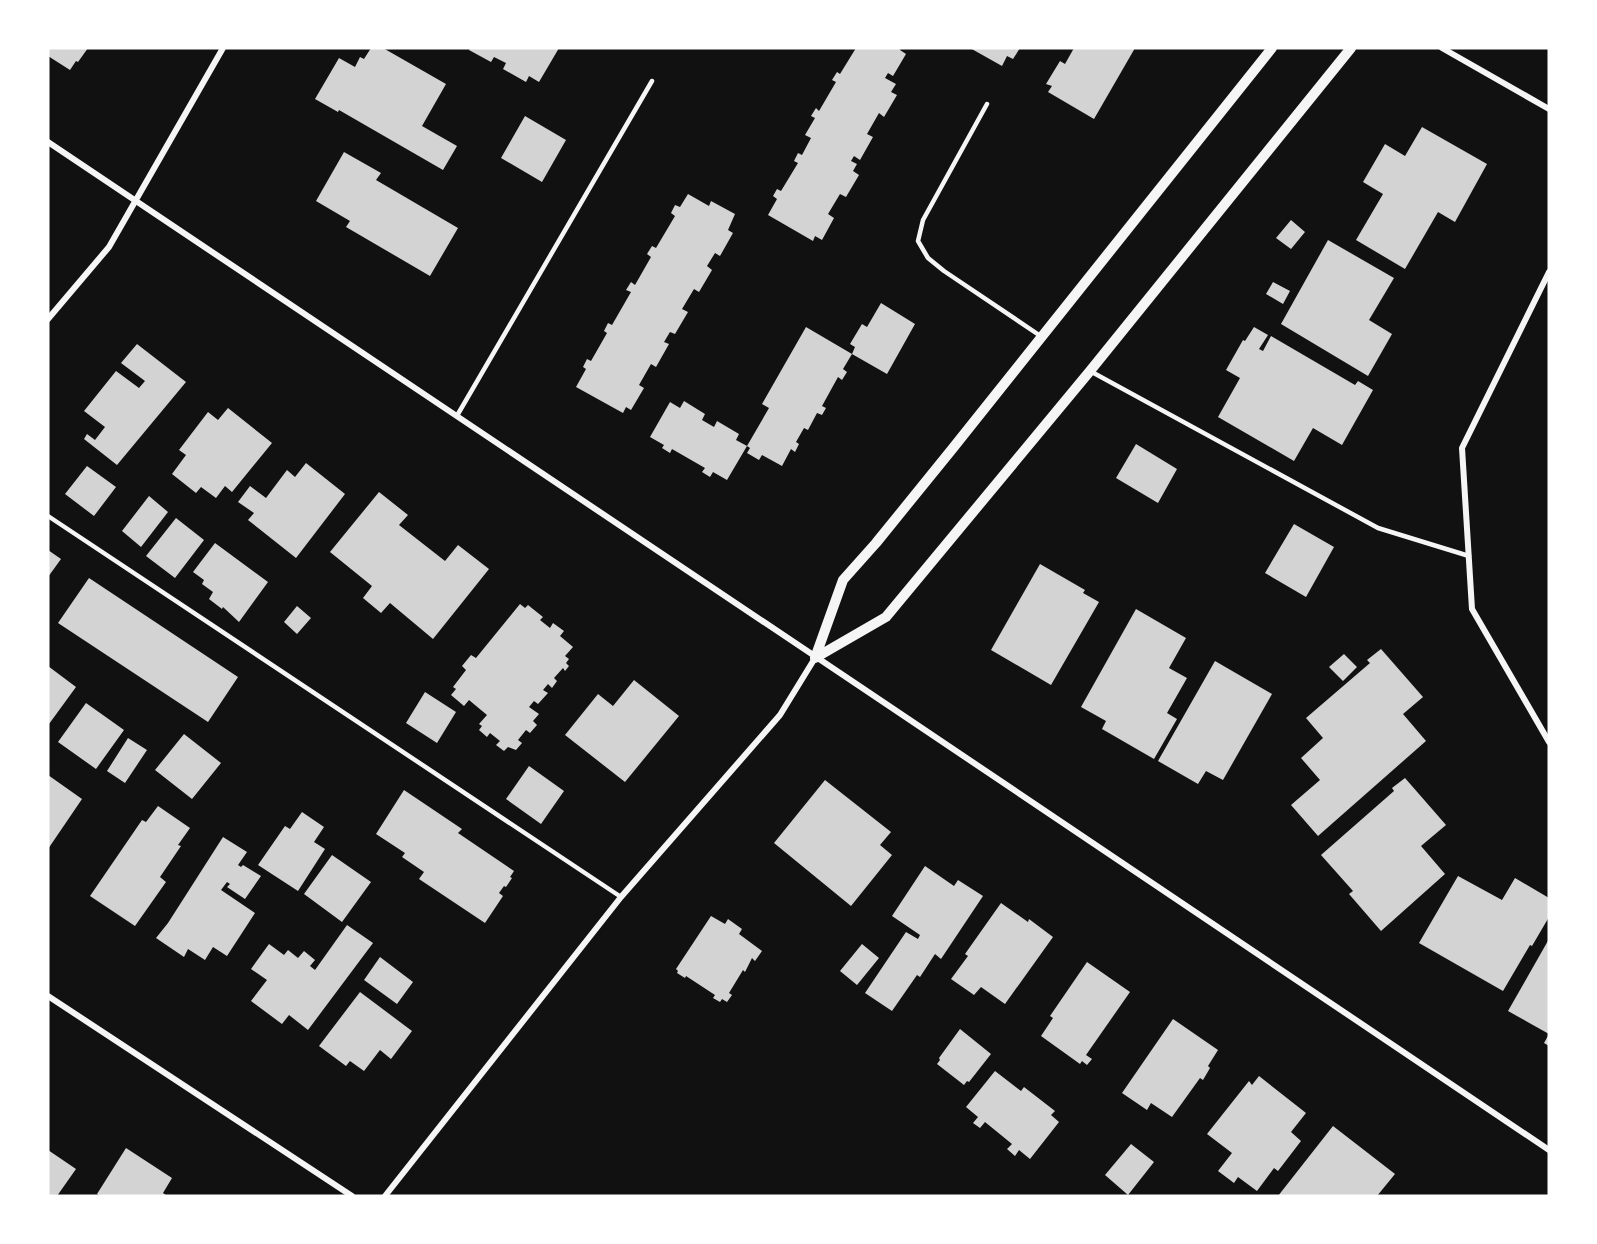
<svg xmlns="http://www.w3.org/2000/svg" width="1597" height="1244" viewBox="0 0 1597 1244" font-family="Spectral,serif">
<rect width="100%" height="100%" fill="#111"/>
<!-- building -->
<path fill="#d3d3d3" d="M48,48H88L78,62L76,61L70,70L48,56Z
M371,48H383L446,84L422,126L457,146L443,170L339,110L338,112L315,99L339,58L355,67L360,57L364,59Z
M470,48H559L539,82L529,76L526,82L503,69L506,63L494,57L491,62L469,50Z
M856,48H901L900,50L906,54L893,76L888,73L885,78L896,84L891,92L897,95L884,117L879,113L867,134L873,137L860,160L854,156L851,161L857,164L853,171L859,175L846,197L840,194L828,214L834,218L822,240L815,236L813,241L768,215L777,199L773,196L777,189L781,191L798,163L794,161L798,153L802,155L811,138L805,135L815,118L811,116L816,108L819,111L836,82L832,80L837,72L840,74Z
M970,48H1020L1013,59L1007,56L1002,66Z
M1074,48H1135L1094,119L1048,92L1052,86L1046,84L1060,61L1065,64Z
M525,116L566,140L542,182L501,158Z
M1422,127L1487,164L1455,222L1438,212L1405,269L1356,240L1383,194L1363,182L1385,144L1405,156Z
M344,152L381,173L376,180L458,228L430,276L346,227L350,221L316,201Z
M688,194L709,206L711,201L735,214L728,230L733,233L720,256L715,253L707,266L712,270L699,292L694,289L682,309L688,312L675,334L670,332L664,342L669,344L656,367L651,364L639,385L644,388L631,410L626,407L623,413L576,387L586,369L583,367L587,359L591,361L607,333L604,331L608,323L612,325L631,292L626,290L631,282L635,285L651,257L647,254L652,246L656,248L675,216L671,213L675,205L680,207Z
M1291,220L1305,232L1291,249L1276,238Z
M1328,240L1394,278L1369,320L1392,334L1368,376L1281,324Z
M1273,282L1290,291L1283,304L1266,294Z
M881,303L915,324L887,374L852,354L855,347L850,344L862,324L867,327Z
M806,327L852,354L843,369L847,372L842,380L838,377L822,406L826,408L822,415L817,413L808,430L804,428L796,442L799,444L795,452L791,449L782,466L762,455L759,460L747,453L750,448L747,446L727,480L713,472L710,477L702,472L705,468L672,449L670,453L662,448L664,445L650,437L670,402L680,408L684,401L705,414L702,420L714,427L717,421L739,434L736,440L747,446L769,408L762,404Z
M1254,327L1268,335L1259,349L1263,351L1271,336L1355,385L1358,381L1373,390L1342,445L1313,428L1294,461L1218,417L1240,378L1226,370L1243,340L1245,341Z
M137,344L186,382L117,465L84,439L87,434L95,440L105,427L84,411L116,371L139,388L145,381L121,363Z
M228,408L272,443L232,492L225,486L216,498L201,487L196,493L172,474L186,455L179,450L208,412L218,420Z
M1136,444L1177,469L1158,503L1116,478Z
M306,463L345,494L296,558L248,520L254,513L238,502L250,486L266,498L287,470L295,477Z
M87,466L116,487L94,516L65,494Z
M379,492L408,515L399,525L445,561L458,545L489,569L433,639L390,603L381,613L363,598L372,586L330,552Z
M149,496L168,512L141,547L122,531Z
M176,518L204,540L175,578L146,556Z
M1294,524L1334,547L1306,597L1265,573Z
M215,543L268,582L239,622L223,607L222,609L209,599L213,592L202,584L204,580L193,572Z
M48,550L61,559L48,577Z
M1040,564L1085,590L1083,593L1099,602L1051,685L991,650Z
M89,578L238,677L208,722L58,623Z
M520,604L525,608L528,605L543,617L540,620L550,628L553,623L564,631L560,636L573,647L565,656L569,659L566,663L569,666L565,671L563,668L554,678L557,681L552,688L548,684L543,690L548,693L538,704L534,701L529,707L539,714L533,721L537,725L530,733L526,730L518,740L522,743L516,750L508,747L504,751L496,745L500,741L490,733L487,737L479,730L482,726L479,724L487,715L469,700L464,706L451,695L456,689L453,687L466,670L462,666L471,655L476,658Z
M297,606L311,618L297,634L284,622Z
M1136,609L1186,638L1169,668L1187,678L1167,713L1177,719L1154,759L1102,729L1106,721L1081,707Z
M1381,649L1423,697L1403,714L1426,741L1318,836L1291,805L1320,780L1301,758L1323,738L1306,718L1370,663L1367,660Z
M1344,654L1357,667L1343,681L1329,667Z
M1215,661L1272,694L1223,780L1206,771L1198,784L1158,761Z
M48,666L76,687L49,724L48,722Z
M634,680L679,716L625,782L565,735L598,694L613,706Z
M425,692L456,712L437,743L406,723Z
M86,703L124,730L96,769L58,742Z
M184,734L221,763L192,799L155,770Z
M128,738L147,750L125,783L107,771Z
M529,766L564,791L541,824L506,799Z
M48,775L82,799L48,849Z
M1405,778L1446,825L1421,846L1445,874L1381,931L1349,894L1353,891L1321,855L1394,791L1392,788Z
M825,780L891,832L880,845L892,855L851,906L774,843Z
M404,790L462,829L458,833L514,871L510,877L512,878L506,887L504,886L499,893L503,896L485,923L419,879L424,872L402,857L405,853L376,834Z
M158,806L190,828L178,845L181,846L160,877L166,882L135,926L90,896L142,820L146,822Z
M302,812L324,827L314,842L325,849L298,891L258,865L285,826L290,829Z
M223,837L247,852L238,865L241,867L243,865L261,876L245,899L227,887L230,884L227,882L221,890L255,913L227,956L213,947L205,960L188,949L184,957L156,938L168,923Z
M332,855L371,882L342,922L304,894Z
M925,866L954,886L958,880L983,896L941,959L935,954L920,977L917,975L892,1011L865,993L906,932L918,939L920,935L892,916Z
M1458,876L1502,900L1515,878L1549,898V917L1532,946L1530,945L1503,991L1419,943Z
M1001,903L1028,922L1029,919L1053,937L1005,1004L981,987L974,995L951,979L968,956L965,954Z
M711,916L725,924L728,919L742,929L739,934L762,951L755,961L752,958L745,972L743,970L729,993L732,995L727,1002L722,999L720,1002L713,998L715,995L686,976L685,978L677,973L678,971L676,969Z
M347,925L373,943L308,1030L289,1015L282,1024L251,1001L267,980L251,969L269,944L284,955L288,950L298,958L304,951L315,960L310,966L315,970Z
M1549,939V1046L1544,1043L1549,1034L1508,1011Z
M862,944L879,958L857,985L840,971Z
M380,957L413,982L397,1004L364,980Z
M1087,962L1130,992L1086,1055L1092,1059L1087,1065L1082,1061L1080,1064L1041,1036L1053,1018L1050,1016Z
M360,992L412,1031L391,1059L380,1050L364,1071L350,1061L346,1066L319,1046Z
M1173,1019L1218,1050L1208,1066L1210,1068L1203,1080L1200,1078L1172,1117L1151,1103L1147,1110L1122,1093Z
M960,1029L991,1054L969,1082L967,1081L964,1085L937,1064L940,1060L939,1058Z
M995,1071L1021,1091L1024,1087L1055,1111L1051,1115L1059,1122L1030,1159L1019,1150L1015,1156L1007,1149L1012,1144L985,1122L980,1128L973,1123L978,1117L966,1107Z
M1259,1076L1306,1113L1291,1132L1301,1141L1278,1171L1274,1168L1257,1191L1238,1177L1234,1183L1218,1171L1232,1153L1207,1134L1249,1081L1252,1085Z
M1333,1126L1395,1174L1377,1196H1278Z
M1131,1144L1154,1162L1128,1195L1105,1175Z
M126,1148L172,1178L163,1193L167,1196H100L97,1194Z
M48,1150L76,1169L57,1196H48Z"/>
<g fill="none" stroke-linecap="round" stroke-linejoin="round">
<!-- service -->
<path stroke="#f5f5f5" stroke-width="4.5" d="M987,104L923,220L918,241L928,258L944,271L1042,337
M1090,371L1378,528L1469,556
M458,414L652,81
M48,516L621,897"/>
<!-- minor -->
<path stroke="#f5f5f5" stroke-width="6" d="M1442,48L1549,109
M48,142C549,476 1049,814 1549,1150
M1549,272L1462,448L1472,609L1549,742
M48,319L109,247L223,48
M48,996L352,1196
M385,1196L621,897L780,715L815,658"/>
<!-- tertiary -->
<path stroke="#f5f5f5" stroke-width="10" d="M815,658L886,617L1090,371L1351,48
M815,658L843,580L876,543L953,448L1272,48"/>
</g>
<!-- border -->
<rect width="1597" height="1244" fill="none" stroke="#ffffff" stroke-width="99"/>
</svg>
